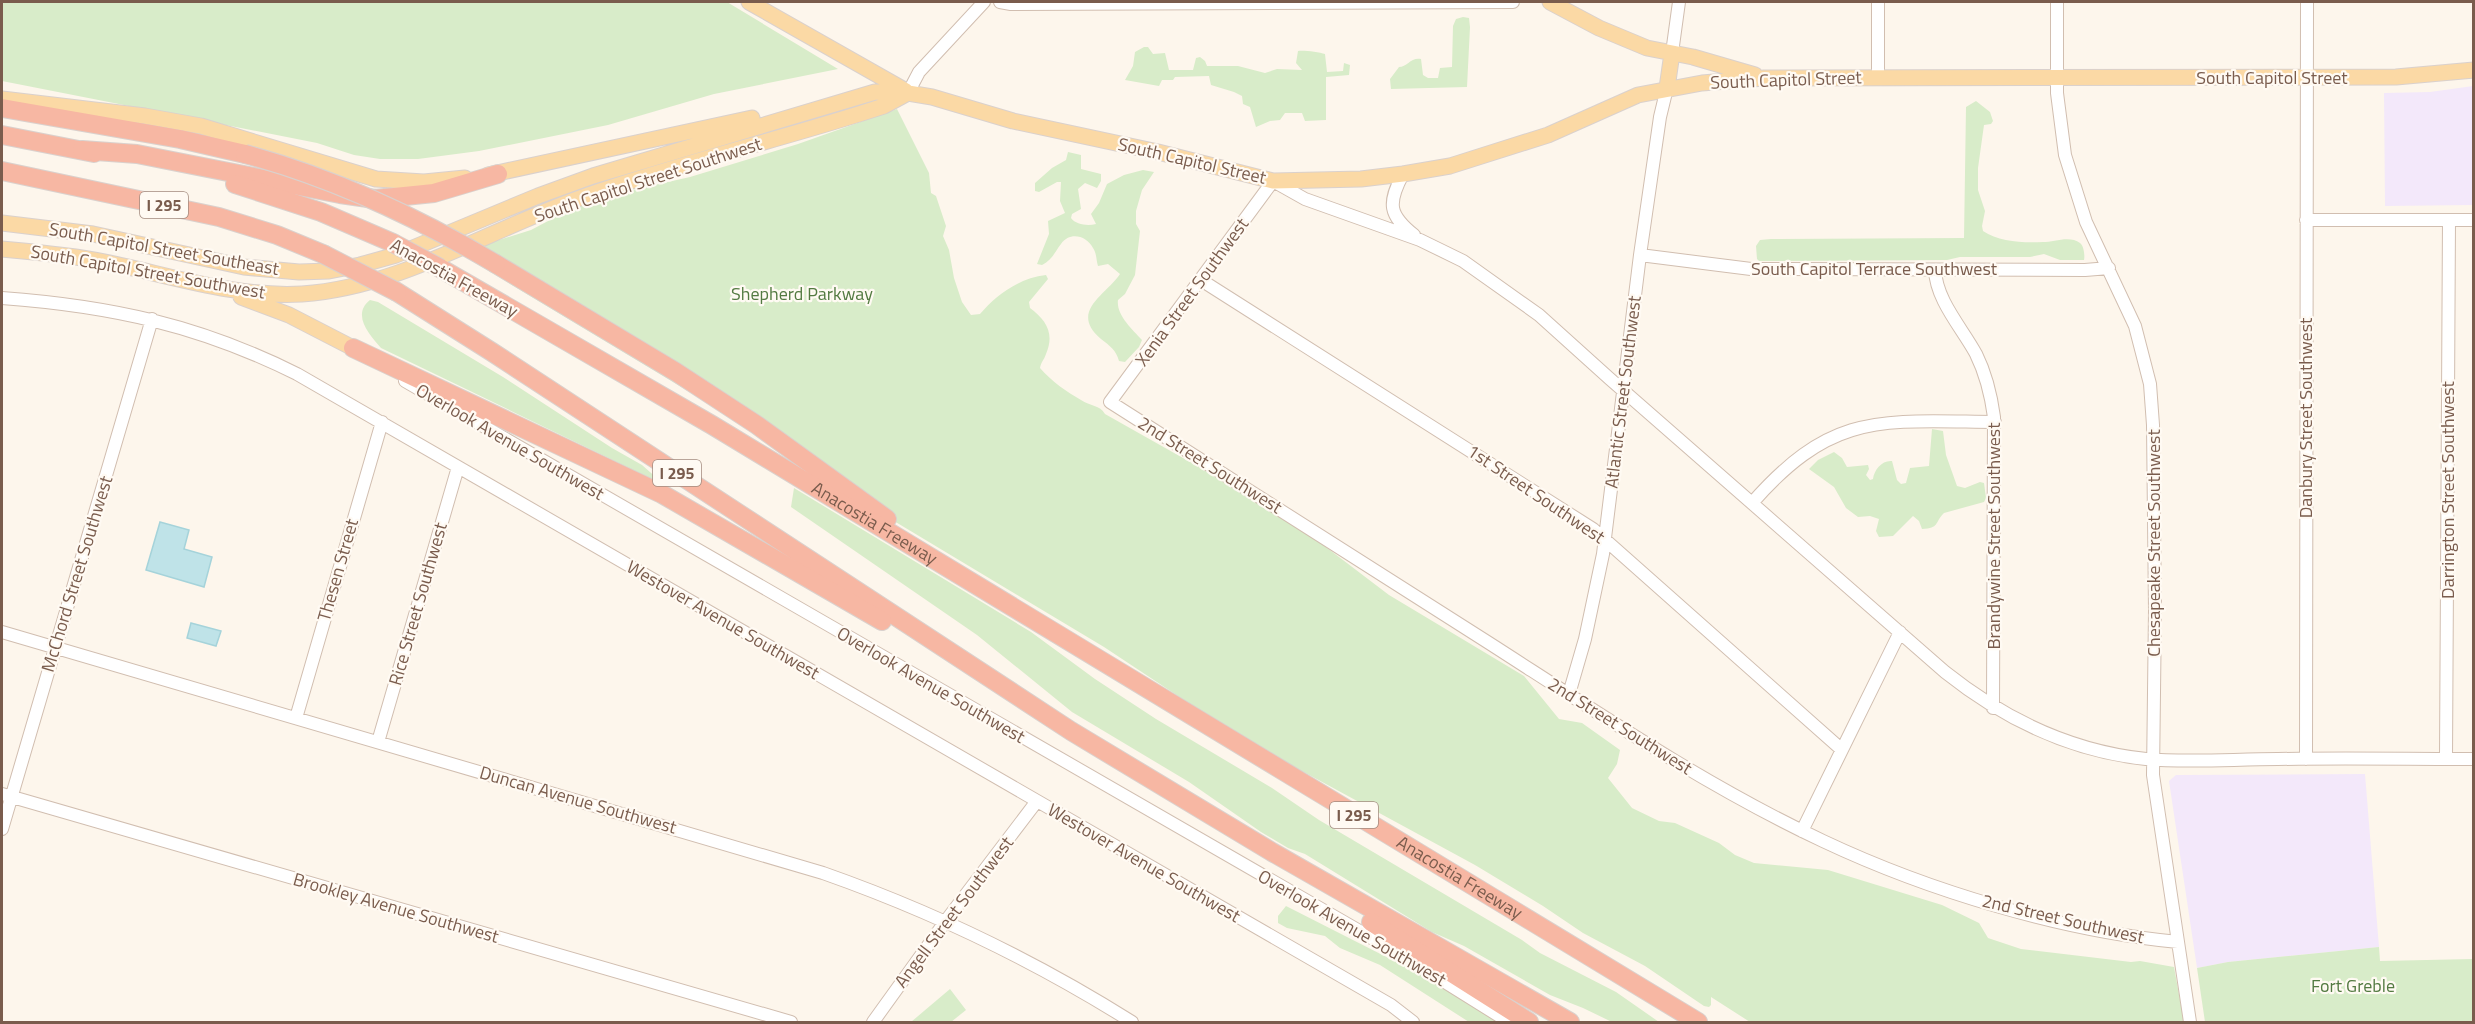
<svg xmlns="http://www.w3.org/2000/svg" width="2475" height="1024" viewBox="0 0 2475 1024" font-family="'Titillium Web',sans-serif">
<rect width="100%" height="100%" fill="#fdf6ec"/>
<!-- education -->
<path fill="#f3e8fa" d="M2473,86V205L2385,206L2384,93L2430,92Z
M2365,774L2379,947L2228,962L2197,968L2169,781L2176,775Z"/>
<!-- green -->
<path fill="#d8ecc9" d="M2,2H727L838,69L714,94L608,125L479,151L418,159H380L354,155L317,143L2,81Z
M1463,17L1469,18L1470,27L1467,87L1391,89L1390,79L1399,67C1407,67 1411,57 1421,59L1423,75L1428,78H1438L1440,68L1452,67L1453,26L1456,19Z
M1144,47H1148L1153,54L1165,53L1169,70H1193L1196,58L1200,57L1205,61L1207,66H1238L1265,73L1277,69L1302,70L1296,63L1298,51C1303,50 1319,52 1325,54L1327,72L1343,71L1344,63L1350,65L1349,75L1326,77V120L1305,121L1302,113H1285L1280,120L1270,121L1256,127L1250,107L1243,104L1242,96L1234,92L1211,85L1209,76L1175,77L1173,80H1162L1159,86L1125,80L1133,66L1135,52Z
M1976,101L1990,112L1993,121L1991,124L1984,125L1978,168V190L1985,211L1982,226L1983,231C1999,242 2023,243 2043,242C2054,242 2070,235 2080,243C2084,246 2085,256 2084,260H2060L2044,254L2030,257H1960L1947,260L1759,261L1757,259L1756,246L1760,240L1771,239L1964,238L1966,107Z
M897,109L929,173L931,193L936,196L946,226L943,236L949,250L954,278L962,302L971,315L980,314C996,295 1019,278 1046,275L1048,279L1029,302L1030,308C1046,320 1055,333 1046,354C1044,360 1041,362 1040,368C1051,381 1067,392 1081,400C1090,406 1100,405 1105,414L1206,471L1314,538L1389,595L1524,676L1559,719L1582,723L1620,750L1617,764L1608,778L1632,808L1659,821L1675,823L1719,843L1735,855L1754,863L1828,870L1942,905L1979,923L1988,938L2021,949L2131,962L2140,961L2174,967L2184,1022H1750L1711,997V1005L1709,1007L1704,1006L1645,966L1583,933L1543,906L1475,865L1243,739L1104,647L814,473L786,450L472,261L477,258L474,252L486,244L531,230L588,200L690,177L798,144Z
M1068,152L1081,155V169L1101,174V181L1097,188L1085,183L1078,189L1081,209L1072,214L1071,218C1076,225 1088,226 1096,224L1091,214L1099,203L1107,184L1124,175L1143,170L1154,172L1142,190L1136,211V224L1140,231L1135,275L1125,294L1118,300C1116,315 1132,329 1142,340L1139,347L1125,362L1119,361C1116,350 1110,346 1101,339C1069,311 1105,296 1120,274L1108,264L1098,266C1096,260 1097,254 1093,248C1087,236 1070,231 1061,244C1054,253 1053,259 1042,265L1037,264L1049,234L1048,221L1065,213L1060,201L1061,182H1057L1039,192L1035,191V183L1052,168L1066,160Z
M370,300L378,302L503,377L612,448L642,465L659,480L652,479L381,348C370,335 351,315 370,300Z
M1932,429L1943,431L1946,455L1957,486L1965,488L1980,482L1984,483L1986,498L1984,502L1944,513C1934,523 1940,528 1922,529L1919,521L1913,516L1893,536L1879,537L1876,531L1879,519L1870,516L1858,517L1846,508L1834,487L1809,469L1818,460L1834,452L1842,458L1847,467L1868,465L1869,469L1866,475L1870,480L1873,479C1874,470 1882,460 1892,461L1897,480L1901,484L1906,483L1910,468L1929,466Z
M794,488L1031,632L1095,679L1156,719L1272,788L1319,820L1522,940L1540,953L1616,992L1659,1022H1612L1583,1008L1550,995L1464,946L1432,932L1305,854L1288,848L1261,832L1189,782L1072,712L977,635L791,507Z
M1286,906L1412,970L1464,1000L1497,1022H1469L1380,965L1340,948L1325,936L1287,928L1278,923V916Z
M2379,947L2380,961L2473,959V1022H2205L2197,968L2228,962Z
M950,989L966,1010L951,1022H911Z"/>
<!-- water -->
<path fill="#bfe3e8" stroke="#a5d3da" stroke-width="1.5" d="M160,522L189,530L184,549L212,557L204,587L146,570Z
M191,623L221,631L216,646L187,638Z"/>
<g fill="none" stroke-linecap="round" stroke-linejoin="round">
<!-- minor casing -->
<g stroke="#d1beb0" stroke-width="14">
<path id="minor" d="M1000,2L1011,4L1513,2
M1878,2V78
M2057,2V93L2065,155L2086,222L2135,326L2150,384L2153,425L2155,610L2153,775L2190,1022
M1672,53L1679,2
M908,93L919,72L984,2
M1403,174C1387,204 1389,215 1414,235
M2306,220H2474
M1640,255L1751,269L2085,270L2109,268
M1935,270C1936,300 1962,328 1976,354C1986,374 1991,395 1994,417L1993,708
M1201,280L1593,529L1841,749
M2,298C110,306 199,325 297,374L1391,1005L1413,1022
M405,381L1408,959L1509,1022
M1752,503C1833,411 1881,421 1995,422
M2,632L823,873C931,911 1035,961 1132,1022
M1569,694L1585,639L1603,554L1640,255L1660,117L1667,88
M296,718L382,422
M378,742L458,467
M2306,759L2307,2
M2446,759L2449,220
M2,794L791,1022
M2,829L152,319
M1802,831L1900,632
M2178,942C2062,931 1929,891 1823,841C1706,786 1598,713 1489,643C1363,563 1237,482 1110,402L1273,181L1305,199L1420,240L1463,261L1539,315L1610,379L1945,672C2004,719 2069,751 2146,759C2189,763 2234,759 2278,759C2343,758 2408,759 2474,759
M873,1022L945,922L1037,801"/>
</g>
<!-- major casing -->
<g stroke="#dad1cd" stroke-width="17">
<path id="major" d="M749,2L906,91
M1550,2L1599,28L1647,48L1693,57L1755,75
M1667,88L1672,53
M2,99L145,116L201,126L376,179L424,182L465,178
M488,175L752,118
M2,223L93,234L244,267L299,272L329,271L360,265L396,255L538,196L593,176L875,92L908,93L932,97L1013,121L1158,152L1273,181L1361,179L1403,174L1450,166L1548,135L1638,95L1702,83L1764,78L2396,77L2474,70
M2,249C36,252 71,255 105,262C169,275 236,298 302,294C401,287 488,230 580,198C671,166 766,143 859,114L884,106L908,93
M241,297L289,315L353,348"/>
</g>
<!-- highway casing -->
<g stroke="#dad1cd" stroke-width="20">
<g id="highway">
<path d="M2,108L180,139L245,154"/>
<path d="M2,135L94,153"/>
<path d="M82,150L137,154L340,194L375,199L434,193L498,174"/>
<path d="M2,171L219,217L277,235L323,254"/>
<path d="M235,184L321,212L393,243"/>
<path d="M496,264L676,372L757,425L887,519"/>
<path id="s1" d="M440,268L712,425L1698,1022"/>
<path d="M397,292L492,352L1071,731L1272,852L1570,1022"/>
<path d="M353,348L662,494L882,621"/>
<path d="M1371,922L1529,1022"/>
</g>
</g>
<!-- minor -->
<use href="#minor" stroke="#fff" stroke-width="12"/>
<!-- major -->
<use href="#major" stroke="#fbd9a5" stroke-width="15"/>
<!-- highway -->
<use href="#highway" stroke="#f7b7a3" stroke-width="18"/>
<!-- highway-bridge casing -->
<g stroke="#dad1cd" stroke-width="20" stroke-linecap="butt">
<path id="highway-bridge" d="M245,154C334,178 417,217 496,264
M393,243L440,268
M323,254L397,292"/>
</g>
<!-- highway-bridge -->
<use href="#highway-bridge" stroke="#f7b7a3" stroke-width="18"/>
</g>
<g text-anchor="middle" stroke-width="4.5" stroke-linejoin="round" paint-order="stroke">
<!-- shield labels -->
<g fill="#fffaf3" stroke="#a28b7f" stroke-width="1.5">
<rect x="140" y="192" width="48" height="26" rx="4.5"/>
<rect x="653" y="460" width="48" height="26" rx="4.5"/>
<rect x="1330" y="802" width="48" height="26" rx="4.5"/>
</g>
<g font-size="16" font-weight="bold" fill="#7a5c4d">
<text x="164" y="211">I 295</text>
<text x="677" y="479">I 295</text>
<text x="1354" y="821">I 295</text>
</g>
<!-- street labels -->
<g font-size="18" fill="#7a5c4d" stroke="#fffaf3">
<text x="2272" y="84">South Capitol Street</text>
<text transform="translate(1786 80) rotate(-2)" y="6">South Capitol Street</text>
<text transform="translate(1192 161) rotate(13)" y="6">South Capitol Street</text>
<text transform="translate(648 180) rotate(-18)" y="6">South Capitol Street Southwest</text>
<text transform="translate(164 249) rotate(10)" y="6">South Capitol Street Southeast</text>
<text x="1874" y="275">South Capitol Terrace Southwest</text>
<text transform="translate(148 272) rotate(10)" y="6">South Capitol Street Southwest</text>
<text transform="translate(454 278) rotate(29)" y="6">Anacostia Freeway</text>
<text transform="translate(1192 292) rotate(-54)" y="6">Xenia Street Southwest</text>
<text transform="translate(1623 392) rotate(-83)" y="6">Atlantic Street Southwest</text>
<text transform="translate(2306 418) rotate(-90)" y="6">Danbury Street Southwest</text>
<text transform="translate(510 442) rotate(30)" y="6">Overlook Avenue Southwest</text>
<text transform="translate(1210 465) rotate(32)" y="6">2nd Street Southwest</text>
<text transform="translate(2448 490) rotate(-90)" y="6">Darrington Street Southwest</text>
<text transform="translate(1536 494) rotate(34)" y="6">1st Street Southwest</text>
<text dy="6" stroke="none"><textPath href="#s1" startOffset="504">Anacostia Freeway</textPath></text>
<text transform="translate(1994 536) rotate(-90)" y="6">Brandywine Street Southwest</text>
<text transform="translate(2154 543) rotate(-90)" y="6">Chesapeake Street Southwest</text>
<text transform="translate(338 570) rotate(-74)" y="6">Thesen Street</text>
<text transform="translate(77 574) rotate(-73)" y="6">McChord Street Southwest</text>
<text transform="translate(418 604) rotate(-74)" y="6">Rice Street Southwest</text>
<text transform="translate(723 620) rotate(30)" y="6">Westover Avenue Southwest</text>
<text transform="translate(931 685) rotate(30)" y="6">Overlook Avenue Southwest</text>
<text transform="translate(1620 726) rotate(32)" y="6">2nd Street Southwest</text>
<text transform="translate(578 800) rotate(16)" y="6">Duncan Avenue Southwest</text>
<text transform="translate(1144 863) rotate(30)" y="6">Westover Avenue Southwest</text>
<text dy="6" stroke="none"><textPath href="#s1" startOffset="1188">Anacostia Freeway</textPath></text>
<text transform="translate(396 908) rotate(16)" y="6">Brookley Avenue Southwest</text>
<text transform="translate(954 912) rotate(-53)" y="6">Angell Street Southwest</text>
<text transform="translate(2063 919) rotate(13)" y="6">2nd Street Southwest</text>
<text transform="translate(1352 928) rotate(30)" y="6">Overlook Avenue Southwest</text>
</g>
<!-- park labels -->
<g font-size="18" fill="#537a41" stroke="#fffaf3">
<text x="802" y="300">Shepherd Parkway</text>
<text x="2353" y="992">Fort Greble</text>
</g>
</g>
<!-- border -->
<rect width="2475" height="1024" fill="none" stroke="#7a5c4d" stroke-width="6"/>
</svg>
